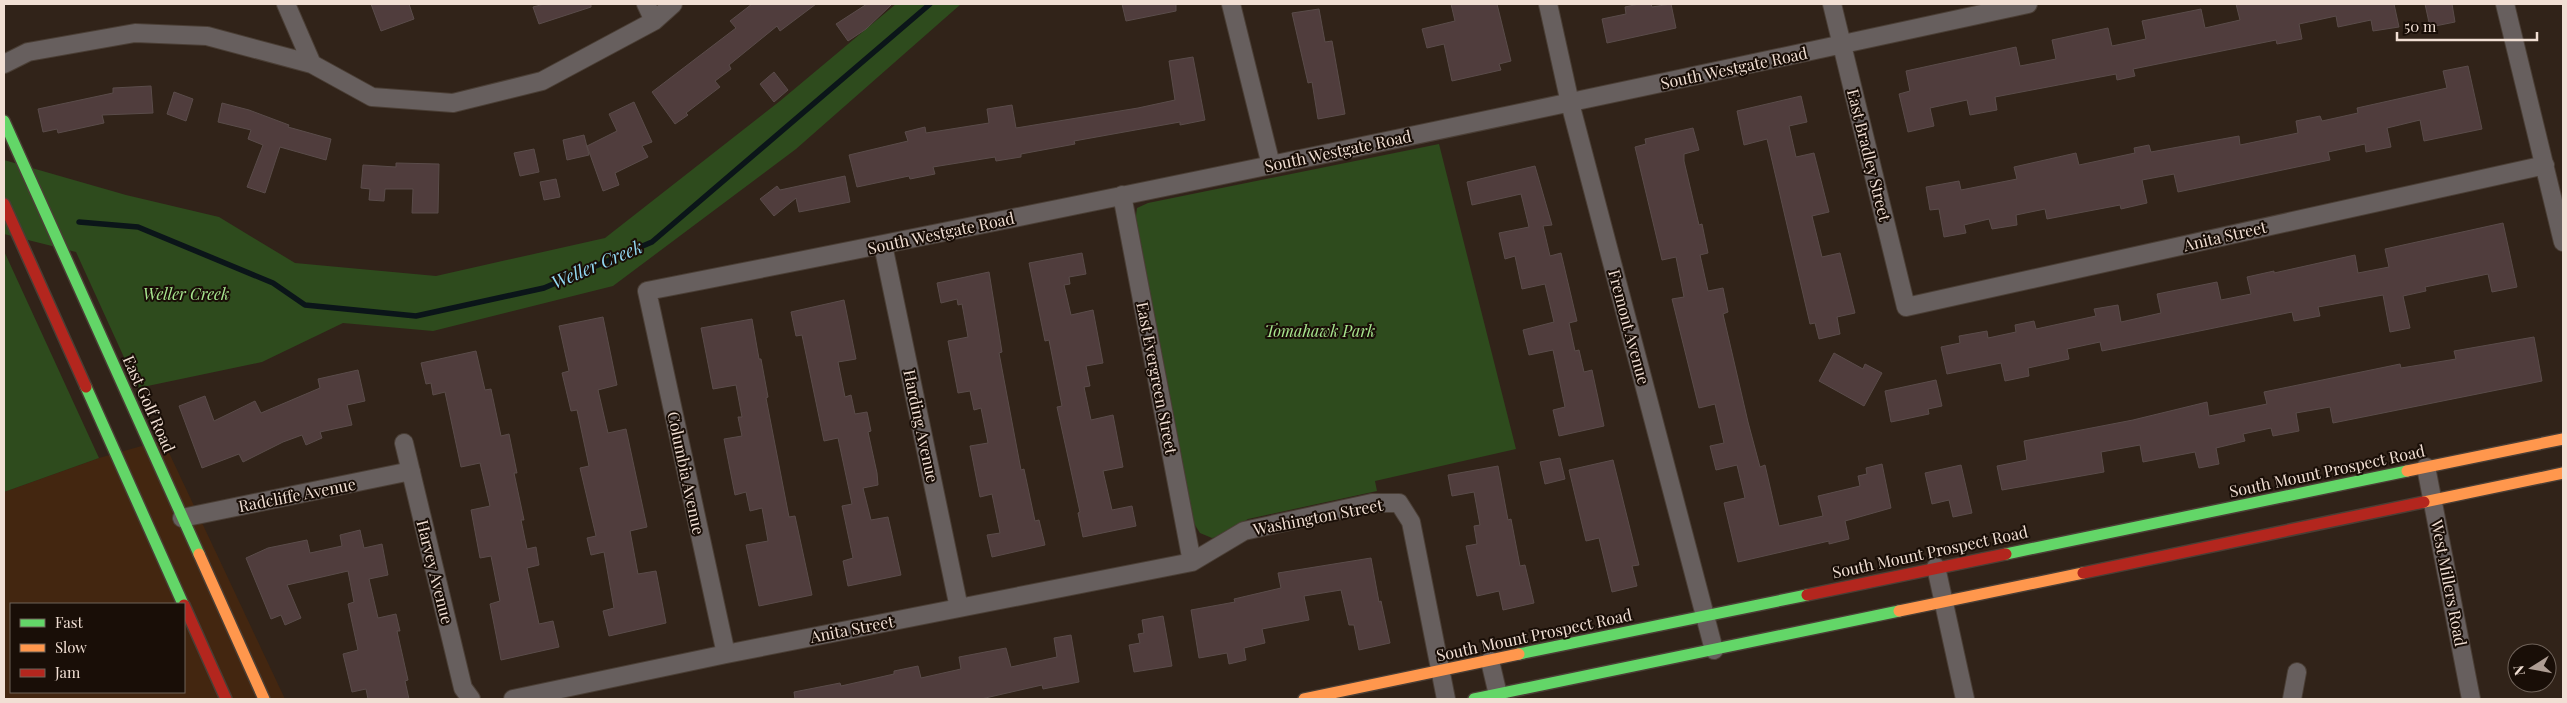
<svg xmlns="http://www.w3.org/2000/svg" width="2567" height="703" viewBox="0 0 2567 703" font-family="'Playfair Display',serif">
<rect width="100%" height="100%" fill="#312319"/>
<!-- built -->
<path fill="#432610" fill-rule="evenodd" d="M163,440L285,699H4V492L99,458ZM11,604H184V692H11Z"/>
<!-- green -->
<path fill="#2e4b1d" d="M896,4H961L796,149L613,286L433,331L343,323L262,362L138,388L76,252L4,234V160L126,195L219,217L295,263L436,276L605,238L780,101Z
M1439,144L1516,449L1375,481L1377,491L1248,519L1223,535L1212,538L1200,533L1193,522L1135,223L1137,208L1148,203Z
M4,251L99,458L4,492Z"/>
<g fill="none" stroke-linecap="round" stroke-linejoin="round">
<!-- stream -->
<path stroke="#0b1519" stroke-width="5.5" d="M79,222L138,227L273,283L305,305L416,316L544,288L652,242L930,4"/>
</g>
<!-- building -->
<path fill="#503d3d" stroke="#5a4c4a" d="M371,4H409L414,19L381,31Z
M544,4H591V7L539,24L533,7Z
M752,4H816L780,31L777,26L729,65L731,69L715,81L720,87L686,113L688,115L675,124L652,92L736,28L730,21Z
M867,4H892L866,29L848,41L836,24Z
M1122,4H1176V11L1126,21Z
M1451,4H1497L1511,61L1499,64L1501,70L1452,81L1444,44L1427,48L1422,29L1455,21Z
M1639,4H1651L1652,7L1671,4L1676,28L1607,43L1602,19L1626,14L1625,7Z
M2236,4H2394L2399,27L2373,31L2371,20L2338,27L2336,16L2299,24L2302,39L2277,44L2276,40L2133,69L2135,76L2117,80L2116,74L1995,97L1997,110L1970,115L1967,100L1930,108L1934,126L1908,132L1899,94L1910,91L1906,71L2016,47L2020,66L2056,59L2052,40L2108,28L2112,46L2146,39L2142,21L2201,9L2205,28L2240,20Z
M2425,4H2452L2455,22L2430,27Z
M1319,9L1325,42L1332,41L1345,114L1318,119L1312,82L1308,83L1292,13Z
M1193,57L1205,120L1180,125V122L1074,141L1075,144L1021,154V157L996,161L995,157L933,167L935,174L910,179L909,176L857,187L849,155L908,141L905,132L925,127L926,133L989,123L987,109L1012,105L1016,128L1138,108L1175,100L1169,61Z
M2468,66L2482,129L2424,141L2420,120L2387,128L2391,147L2366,152L2365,144L2328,152L2330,160L2178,192L2174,174L2142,180L2147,203L2121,209L2120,205L2047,219L2045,209L2016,215L2017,225L1992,229L1989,219L1964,225L1966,233L1944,237L1939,209L1930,210L1926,187L1959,181L1961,190L2017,179L2014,167L2076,153L2079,165L2135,153L2134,148L2149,145L2151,152L2239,136L2240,145L2298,133L2296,121L2320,116L2322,121L2358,113L2357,108L2447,88L2443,71Z
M774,72L788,90L774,102L760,84Z
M151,86L153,113L102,115L104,123L58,133L57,129L43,132L38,109L113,93V88Z
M174,92L193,99L186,121L167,114Z
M1801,96L1807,122L1789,126L1796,157L1814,153L1829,212L1812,216L1822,257L1840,253L1855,313L1837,317L1840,334L1819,339L1815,323L1810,324L1767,139L1744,145L1737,111Z
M634,102L652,142L642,146L648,157L615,173L619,185L603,191L587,146L617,131L609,114Z
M222,103L249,110L289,125L288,127L331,139L326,160L280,147L265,193L247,187L263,145L248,139L251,130L218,122Z
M1693,128L1699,150L1684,154V161L1699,225L1702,224L1708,253L1700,255L1708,291L1723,288L1728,312L1723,314L1748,422L1760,467L1765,465L1779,526L1823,516L1818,496L1860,486L1858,476L1867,474L1866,468L1882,464L1891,508L1845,521L1849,539L1829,544V541L1738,562L1724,503L1745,498L1737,465L1716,470L1710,446L1724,443L1715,404L1699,408L1672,299L1684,297L1676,257L1662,260L1635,147L1646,144L1645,139Z
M584,135L589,155L567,160L563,140Z
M534,149L539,172L520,176L514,153Z
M396,163L439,164L438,213H412L413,189H385L384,201L369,200L370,189L361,188L363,165L396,167Z
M1535,166L1552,225L1543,226L1550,256L1561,253L1577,321L1569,323L1575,351L1579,350L1584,372L1592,370L1604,426L1559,436L1553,410L1565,407L1553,350L1529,355L1523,330L1554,322L1545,284L1522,289L1515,256L1505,259L1499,233L1529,227L1521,194L1472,205L1467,182Z
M845,176L850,202L799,212L796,198L774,216L760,199L777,186L780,190Z
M556,179L560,197L544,200L540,182Z
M2503,223L2517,287L2492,292L2488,274L2425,287L2426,291L2403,296L2410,328L2390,332L2383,295L2318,307L2320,316L2294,321L2292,312L2102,351L2100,342L2067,349L2069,359L2028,368L2029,376L2005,381L2001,363L1947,374L1941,347L1960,343L1959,336L1987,331L1988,338L2016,332L2015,325L2034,321L2036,329L2096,316L2094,309L2118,305L2121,322L2161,313L2157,294L2217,282L2221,300L2251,294L2247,277L2274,271V273L2355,255L2358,273L2389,267L2385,249Z
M1082,253L1086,274L1069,277L1070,284L1064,285L1071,315L1093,310L1103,363L1086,366L1090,386L1084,387L1091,420L1113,415L1123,467L1103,471L1112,510L1132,506L1136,526L1083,537L1078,513L1080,512L1057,407L1062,406L1049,340L1045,341L1029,263Z
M989,272L1002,352L999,353L1021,470L1024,469L1035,521L1039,520L1045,545L992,557L987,535L1000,533L992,494L980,497L970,446L988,443L981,408L974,410L970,391L958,393L948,341L968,337L962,304L958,305L957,299L941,303L937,283Z
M844,300L856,359L838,362L845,397L851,395L855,414L867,412L871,431L868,432L877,473L878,485L863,488L871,520L888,517L901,575L848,586L843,561L853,558L842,506L852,504L838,438L824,441L802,335L796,336L791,312Z
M603,317L617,385L598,390L608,433L626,429L647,527L630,531L638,574L656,571L666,623L609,636L603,611L614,608L604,552L591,555L587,538L596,536L580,468L589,466L577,410L571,411L562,373L569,371L559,326Z
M752,319L759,359H761L768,397L766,398L789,517L795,516L812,595L759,606L746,545L768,541L762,508L750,511L746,492L735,495L724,439L742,436L738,417H742L736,385L713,389L701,328Z
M2534,337L2542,381L2333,423L2330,407L2296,413L2299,431L2273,436L2271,428L2243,434L2245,441L2216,448L2219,464L2199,468L2195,452L2143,462L2140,445L2101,452L2104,472L2002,490L1997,466L2027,460L2024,441L2133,420L2207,402L2209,416L2267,404L2264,392L2400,364L2401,368L2456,359L2454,351Z
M476,351L485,390L491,389L501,436L509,434L517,473H514L524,520H521L527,549L536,547L539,565L527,568L539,624L553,621L559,647L501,660L490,604L500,601L491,556L480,558L471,510L490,506L480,463L461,467L445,392L433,395L431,383L426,384L421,363Z
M1834,353L1863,369L1865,364L1882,373L1864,406L1819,381Z
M358,370L365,401L347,405L352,425L320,432L322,438L306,445L302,435L283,442L243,462L239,454L202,468L179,406L205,396L214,421L255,401L261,413L320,388L318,379Z
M1936,380L1942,406L1928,409L1929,414L1891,422L1885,391Z
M1560,458L1565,479L1545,484L1540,462Z
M1613,460L1639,565L1632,566L1637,586L1612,592L1599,538L1586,541L1569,470Z
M1961,465L1972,513L1953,517L1949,500L1932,504L1925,473Z
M1498,466L1508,520L1511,519L1520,566L1525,565L1534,603L1503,610L1499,591L1477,596L1466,546L1477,544L1474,526L1480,525L1474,492L1452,496L1448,475Z
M360,530L364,548L382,544L388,575L369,579L378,618L396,614L400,631H397L408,680L405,681L409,699H368L366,689L352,692L343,654L358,650L348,604L354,602L348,571L287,585L301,618L285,625L281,615L271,619L246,558L268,548L307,540L310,553L342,546L340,535Z
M1371,558L1379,602L1381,601L1390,643L1359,650L1354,625H1349L1341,590L1304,596L1309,620L1262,629L1265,643L1244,648L1246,660L1229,664L1227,653L1199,658L1191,610L1235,602L1234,599L1281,588L1278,573Z
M1163,616L1172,666L1134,672L1129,645L1140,643L1138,634L1144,633L1142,620Z
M1071,635L1079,682L1043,689L1042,685L981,699H795L794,692L840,683L841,686L894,674V671L918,666L921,678L961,669L959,657L1006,648L1011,667L1057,657L1054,638Z"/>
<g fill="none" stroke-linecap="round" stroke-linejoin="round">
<!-- street casing -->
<g stroke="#4a3e35" stroke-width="20">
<path id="street" d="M286,4L312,64
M646,4L654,21
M1231,4L1271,165
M1548,4L1570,103L1714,650
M1832,4L1906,307L2545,165
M2505,4L2563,242
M4,64L28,52L135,33L207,36L312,64L372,97L453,103L542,81L654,21L673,4
M1122,195L1192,562
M883,245L959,608
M404,443L463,688L471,699
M2426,467L2471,699
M182,518L411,471
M1936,567L1965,699
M726,654L647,291C1108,201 1568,104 2028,4
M1490,661L1499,699
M513,699L726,654L1192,562L1244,531L1372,503H1399L1411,522L1446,699
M2292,699L2297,672"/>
</g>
<!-- fast casing -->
<g stroke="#4a3e35" stroke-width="14">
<path id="fast" d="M4,121L199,554
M86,387L183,604
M2006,554L2407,471
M1519,654L1807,595
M1474,699L1899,611"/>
</g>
<!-- slow casing -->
<g stroke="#4a3e35" stroke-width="14">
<path id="slow" d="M2407,471L2563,439
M2424,502L2563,473
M199,554L264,699
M1899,611L2083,573
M1304,699L1519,654"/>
</g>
<!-- jam casing -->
<g stroke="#4a3e35" stroke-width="14">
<path id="jam" d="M4,204L86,387
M2083,573L2424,502
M1807,595L2006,554
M184,605L226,699"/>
</g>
<!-- street -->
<use href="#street" stroke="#675f5e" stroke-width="18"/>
<!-- fast -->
<use href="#fast" stroke="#63d668" stroke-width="11"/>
<!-- slow -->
<use href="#slow" stroke="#ff974d" stroke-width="11"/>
<!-- jam -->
<use href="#jam" stroke="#b3261e" stroke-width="11"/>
</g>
<g text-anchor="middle" stroke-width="4" stroke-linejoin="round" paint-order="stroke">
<!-- street labels -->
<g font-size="16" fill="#f1dfd4" stroke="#190e07">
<text transform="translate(1734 68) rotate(-12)" y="6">South Westgate Road</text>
<text transform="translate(1338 151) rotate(-12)" y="6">South Westgate Road</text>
<text transform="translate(1869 155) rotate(76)" y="6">East Bradley Street</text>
<text transform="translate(941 233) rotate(-12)" y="6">South Westgate Road</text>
<text transform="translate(2225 236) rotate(-13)" y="6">Anita Street</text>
<text transform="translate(1629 327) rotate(75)" y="6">Fremont Avenue</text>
<text transform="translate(1157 378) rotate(79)" y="6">East Evergreen Street</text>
<text transform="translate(149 404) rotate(66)" y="6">East Golf Road</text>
<text transform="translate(921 426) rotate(78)" y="6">Harding Avenue</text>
<text transform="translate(2327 471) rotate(-12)" y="6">South Mount Prospect Road</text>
<text transform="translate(686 473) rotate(78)" y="6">Columbia Avenue</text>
<text transform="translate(297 495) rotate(-11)" y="6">Radcliffe Avenue</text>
<text transform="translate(1318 517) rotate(-11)" y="6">Washington Street</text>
<text transform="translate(1930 552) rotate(-12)" y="6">South Mount Prospect Road</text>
<text transform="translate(435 572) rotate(76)" y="6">Harvey Avenue</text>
<text transform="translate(2449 583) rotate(79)" y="6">West Millers Road</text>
<text transform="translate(852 629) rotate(-11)" y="6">Anita Street</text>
<text transform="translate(1534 635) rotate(-12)" y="6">South Mount Prospect Road</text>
</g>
<!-- park labels -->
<g font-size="16" font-style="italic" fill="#a8e68f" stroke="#190e07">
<text x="186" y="300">Weller Creek</text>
<text x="1320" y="337">Tomahawk Park</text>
</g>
<!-- water labels -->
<g font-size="18" font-style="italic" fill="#92d8f3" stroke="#190e07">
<text transform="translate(597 265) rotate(-23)" y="6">Weller Creek</text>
</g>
</g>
<!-- border -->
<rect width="2567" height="703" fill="none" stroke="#f1dfd4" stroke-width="10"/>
<!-- legend -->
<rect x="10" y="603" width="175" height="90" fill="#190e07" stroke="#6f6259"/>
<rect x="20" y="619" width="25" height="8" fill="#63d668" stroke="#6f6259"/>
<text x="55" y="628" font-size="15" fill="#f1dfd4">Fast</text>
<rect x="20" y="644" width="25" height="8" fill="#ff974d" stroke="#6f6259"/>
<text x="55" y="653" font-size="15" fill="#f1dfd4">Slow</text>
<rect x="20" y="669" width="25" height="8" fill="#b3261e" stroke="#6f6259"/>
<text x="55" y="678" font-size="15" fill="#f1dfd4">Jam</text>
<!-- north arrow -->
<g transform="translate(2532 668) rotate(259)"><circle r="24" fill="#190e07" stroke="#6f6259"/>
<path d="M0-4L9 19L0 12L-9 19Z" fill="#ae9d93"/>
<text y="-8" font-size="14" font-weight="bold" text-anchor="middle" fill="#f1dfd4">N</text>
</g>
<!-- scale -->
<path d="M2397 32v8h140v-8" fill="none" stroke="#f1dfd4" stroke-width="2.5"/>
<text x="2404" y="32" font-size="15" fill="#f1dfd4" stroke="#190e07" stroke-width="4" paint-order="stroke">50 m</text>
</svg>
